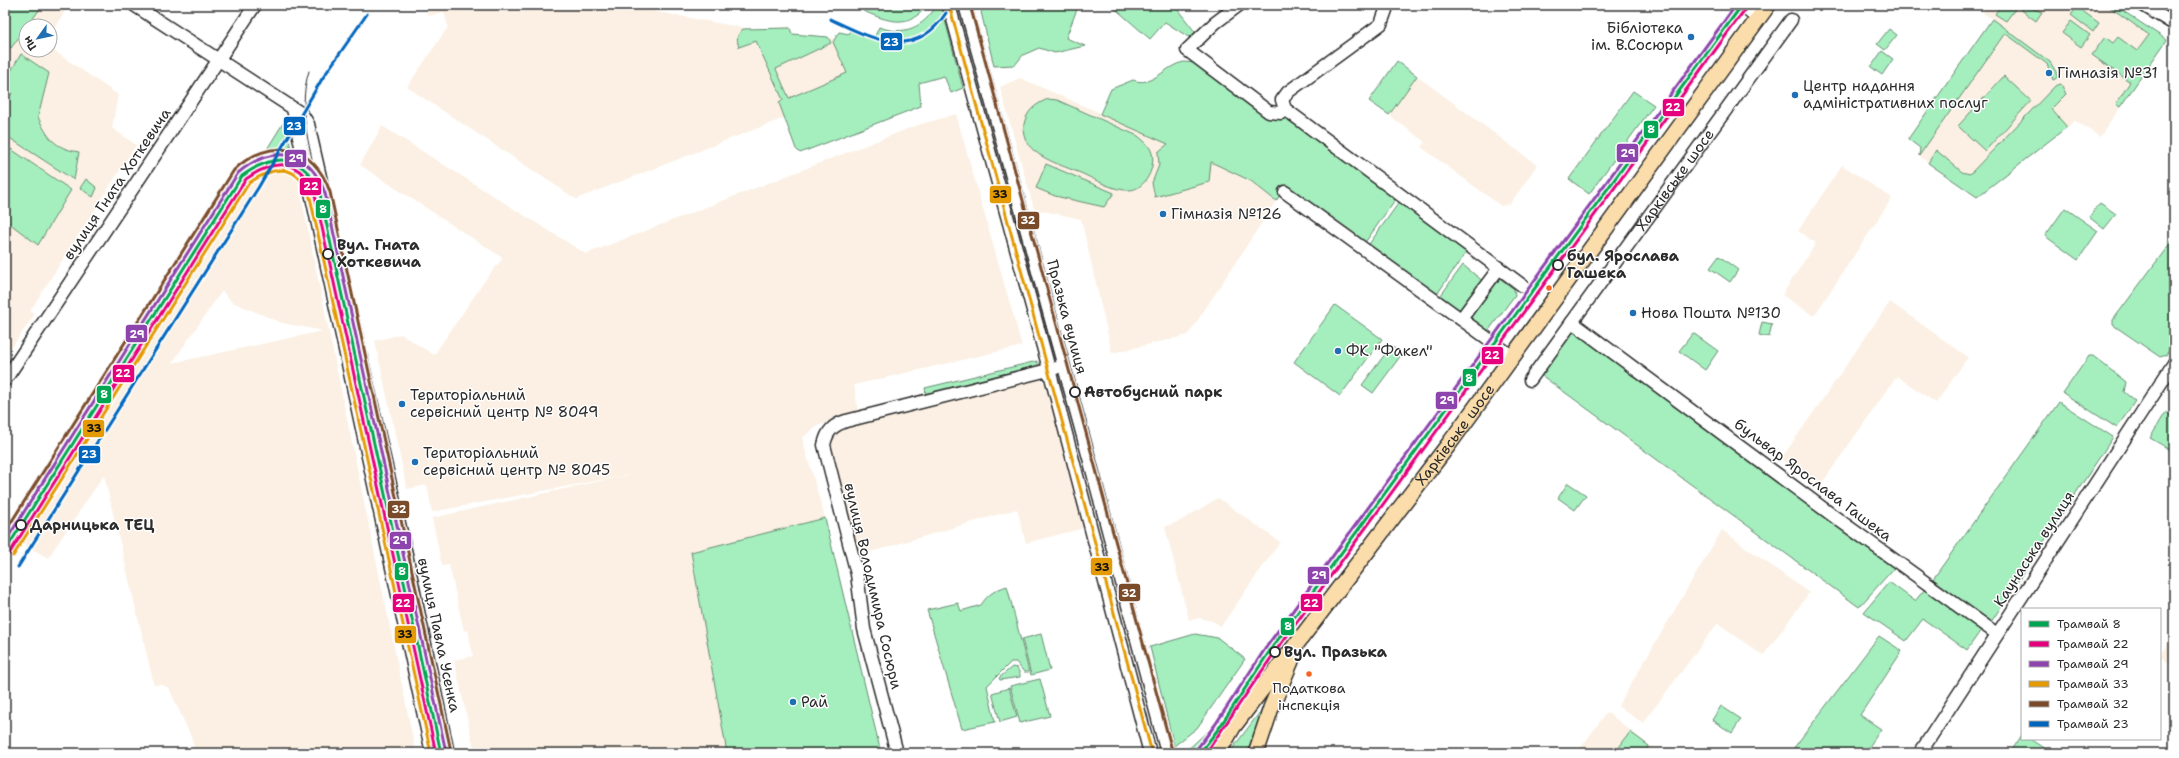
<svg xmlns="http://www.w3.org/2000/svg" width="2179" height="758" viewBox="0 0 2179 758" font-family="'Shantell Sans',sans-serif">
<rect width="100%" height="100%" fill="#fff"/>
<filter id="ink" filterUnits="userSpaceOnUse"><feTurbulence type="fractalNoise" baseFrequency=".025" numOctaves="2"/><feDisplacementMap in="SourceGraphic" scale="8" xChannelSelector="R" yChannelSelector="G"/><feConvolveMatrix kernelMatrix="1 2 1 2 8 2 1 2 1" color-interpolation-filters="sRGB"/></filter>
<g filter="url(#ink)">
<!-- built -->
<path fill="#fbf0e3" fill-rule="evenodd" d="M5,5H69L50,35V26H26V50H50V48L118,95L112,128L136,145L30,311L35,314L5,357Z
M425,5H620L750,29L791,27L792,33L833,38L865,80L784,118L576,199L407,87L448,27L444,12L428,16Z
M1989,5H2114L2167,40L2100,137L2075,121L1977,197L1919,156L1920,148L1908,139L1992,19L1983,13Z
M1417,76L1537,165L1510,204L1501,206L1421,147L1425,142L1389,115Z
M1020,78L1233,171L1251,181L1276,201L1188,335L1112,353L1081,219L1034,209L1000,87Z
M956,114L1022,346L854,385L858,412L817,426L802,438L825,518L691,552L727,753H475L454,660L473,656L468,630L464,631L449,565L442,566L432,518L632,474L432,512L427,485L407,489L375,341L401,334L434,355L486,279L503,258L360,165L382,126L586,254L915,126Z
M1842,165L1892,198L1814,316L1782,295L1816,243L1798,231Z
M278,166L283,171L286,168L297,177L416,753H195L192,739L169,688L160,684L154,685L104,475L48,558L20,542L139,361L252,175L254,176L256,172L261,170L266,172L269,167ZM222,291L232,302L282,323L323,331L172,363Z
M1890,302L1968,357L1936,403L1897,376L1820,486L1781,459Z
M1037,376L1047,385L1084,528L1026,543L1017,509L857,556L831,446L836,432L845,426Z
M1218,498L1280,542L1221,626L1212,621L1199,618L1189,620L1165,527L1180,521Z
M1722,530L1809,593L1763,656L1718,623L1643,723L1618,706Z
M2174,635V666L2160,657Z
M1607,712L1659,753H1577Z"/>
<!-- green -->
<path fill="#a5eebd" stroke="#688c74" d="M5,5H43L11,48L5,44Z
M851,5H927C907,35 875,16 851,5Z
M937,5H941L963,88L951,93L944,76L919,83L921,106L800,153L796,149L779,103L783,100L756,41L739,47C736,39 737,35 743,29L790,28L792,34L828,37L831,43L776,69L789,98L847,73L833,42L839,32L849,34L851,29L874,38L879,27C904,36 923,28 937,5Z
M987,5H1089L1077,9L1066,38L1085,46L1055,53L1039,48L1023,55L1015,65L994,66L981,12Z
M1111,5H1174L1196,33L1190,38L1165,22L1150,39Z
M2001,5H2018L2006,21L1995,14Z
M2023,5L2042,12L2036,21L2020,9Z
M2107,5H2114L2167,40L2120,107L2116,104L2130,82L2092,55L2105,37L2113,43L2118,37L2137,51L2149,35Z
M2077,7L2099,23L2093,32L2071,15Z
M1992,19L2050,62L2059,77L2053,80L2047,64L2005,33L1919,156L1920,148L1908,139Z
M2071,21L2090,35L2081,47L2062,33Z
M1889,29L1897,35L1885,50L1877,44Z
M1882,51L1893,59L1882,75L1871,67Z
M21,54L49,73L38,117C48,138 54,148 79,152L74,180L5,135V106L12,93L5,88V81Z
M1397,61L1417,76L1389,115L1369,101Z
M1184,62L1195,63L1285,116L1397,197L1364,244L1282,192L1276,201L1251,181L1211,162L1209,182L1155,197L1152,183L1159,165L1158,152L1168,144L1100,114L1111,89L1133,80C1153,88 1165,65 1184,62Z
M2004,76L2031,101L1985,151L1958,126Z
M2061,84L2066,94L2051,109L2067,127L1977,197L1928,163L1936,150L1962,172L1970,174L2055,86Z
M1633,91L1654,105L1589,194L1569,179Z
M1048,99L1057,100L1138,136C1149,145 1155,151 1152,166C1150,177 1141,190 1129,190C1114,191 1096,180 1083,174C1062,165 1017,154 1024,124C1027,110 1036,104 1048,99Z
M285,120L293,159C280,154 271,155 259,162Z
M5,145L71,190L38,245L5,220Z
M1046,164L1114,193L1104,207L1055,196L1036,188Z
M86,179L97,188L93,197L80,188Z
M1400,201L1467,251L1435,297L1367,247Z
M2100,203L2116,214L2104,229L2089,217Z
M2065,208L2098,231L2078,260L2045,236Z
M2174,238V342L2166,355L2160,357L2113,325V320Z
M1719,256L1738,270L1730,282L1710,268Z
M1463,265L1484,282L1463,311L1457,312L1438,299Z
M1498,277L1514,289L1515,295L1489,330L1485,333L1469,322L1467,314Z
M1335,305L1382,339L1340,396L1294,362Z
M1762,322L1772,324L1769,337L1759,335Z
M1574,329L1895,567L1859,607L1541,375Z
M1693,333L1718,351L1705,370L1679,351Z
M1391,346L1402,354L1373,393L1362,385Z
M2089,356H2093L2126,382L2124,392L2135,401L2117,428L2063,393Z
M1037,361L1039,367L926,394L925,388Z
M2059,402L2113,437L1991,622L1933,579Z
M2166,412L2174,418V452L2150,438Z
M1568,483L1586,495L1575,510L1558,498Z
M825,518L881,753H727L691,552Z
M1889,582L1915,601L1925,589L1981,630L1967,650L1923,619L1906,641L1864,612Z
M1007,586L1029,672H1024L1016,662H1011L987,686L995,722L962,729L927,610L958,603L961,611L981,605C988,594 995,590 1007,586Z
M1041,634L1050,670L1031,675L1022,639Z
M1195,634L1218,638L1245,659L1197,728L1174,746L1150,647Z
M1879,636L1902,651L1860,715L1881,729L1865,753H1790Z
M1012,667L1017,668L1020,674V677L1000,680L999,678Z
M1040,679L1050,716L1020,723L1010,686Z
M1009,688L1017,717L1000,722L992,693Z
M1721,706L1741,719L1732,733L1712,720Z
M1263,708L1247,753H1229Z
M1209,730L1212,732L1198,753H1184Z
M1630,732L1649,746L1644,753H1615Z
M2022,735V739H2030L2051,753H2010Z"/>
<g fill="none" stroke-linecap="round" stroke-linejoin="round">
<!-- minor casing -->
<g stroke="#2b2b2b" stroke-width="15">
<g id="minor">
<path d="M134,5L302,114L308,124L406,554L448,753"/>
<path d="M949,5L1045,354L1150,753"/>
<path d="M965,5L1089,458L1167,753"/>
<path d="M1239,5L1215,23L1187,50L1269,112L1281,113L1285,109"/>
<path d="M1383,5L1386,10L1381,24L1288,92L1282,100L1285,109L1523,286"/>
<path d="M1741,5L1758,19"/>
<path d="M2143,5L2174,24"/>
<path d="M293,109L432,753"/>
<path d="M1285,192L1512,356"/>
<path d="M1461,319L1499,268"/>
<path d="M1572,322L1832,515L1997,634"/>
<path d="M5,380L255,5"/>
<path id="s1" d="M1530,380L1791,20"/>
<path d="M897,753L864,629L857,574L824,445C827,431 833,425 846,421L1056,368"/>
<path d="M1920,753L2174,363"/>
</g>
</g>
<!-- major casing -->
<g stroke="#2b2b2b" stroke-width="18">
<g id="major">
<path id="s2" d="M1218,753L1233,727L1449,444L1768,5"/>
<path d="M1256,753L1271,708L1291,661"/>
</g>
</g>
<!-- minor -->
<use href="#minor" stroke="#fff" stroke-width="12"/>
<!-- major -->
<use href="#major" stroke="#fbddab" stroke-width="15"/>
<!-- tram -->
<path stroke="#2b2b2b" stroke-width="1" d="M309,71C296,112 312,153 320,194"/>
<!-- tram-1 casing -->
<g stroke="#fff" stroke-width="6">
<path id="tram-1" d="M5,551L242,176C275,152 304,153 320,194L441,753
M1200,753L1219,728L1271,649L1742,5"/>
</g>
<!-- tram-2 casing -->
<g stroke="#fff" stroke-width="6">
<path id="tram-2" d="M9,554L246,179C276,158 301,158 315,195L436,753
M1206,753L1275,652L1746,8"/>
</g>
<!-- tram-3 casing -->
<g stroke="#fff" stroke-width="6">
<path id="tram-3" d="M5,542L238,173C273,144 309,149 325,193L446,752
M1196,750L1215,725L1267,646L1736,5"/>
</g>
<!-- tram-4 casing -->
<g stroke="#fff" stroke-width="6">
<path id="tram-4" d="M950,8L1152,753
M13,556L249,183C276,164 298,164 310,197L431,753"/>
</g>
<!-- tram-5 casing -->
<g stroke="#fff" stroke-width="6">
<path id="tram-5" d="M970,5L1172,750
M5,532L234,170C270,136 314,144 330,192L451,751"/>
</g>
<!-- tram-6 casing -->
<g stroke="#fff" stroke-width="6">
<path id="tram-6" d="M830,19C873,39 914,62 946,13
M18,567L258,188L322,79L367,14"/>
</g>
<!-- tram-1 -->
<use href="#tram-1" stroke="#00a651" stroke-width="3"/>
<!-- tram-2 -->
<use href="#tram-2" stroke="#e5007d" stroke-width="3"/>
<!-- tram-3 -->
<use href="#tram-3" stroke="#8e44ad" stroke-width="3"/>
<!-- tram-4 -->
<use href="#tram-4" stroke="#e39a04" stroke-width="3"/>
<!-- tram-5 -->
<use href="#tram-5" stroke="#7a4b2a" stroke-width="3"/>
<!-- tram-6 -->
<use href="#tram-6" stroke="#0065bd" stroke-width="3"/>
</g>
</g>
<!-- markers -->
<g fill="#1f6fb2" stroke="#fff" stroke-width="1.5">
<circle cx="1691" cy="37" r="4"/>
<circle cx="2049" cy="73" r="4"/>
<circle cx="1795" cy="95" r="4"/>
<circle cx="1163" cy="214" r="4"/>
<circle cx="1633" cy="313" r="4"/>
<circle cx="1338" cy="351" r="4"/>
<circle cx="402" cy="404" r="4"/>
<circle cx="415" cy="462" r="4"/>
<circle cx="793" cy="702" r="4"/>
</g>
<g fill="#fff" stroke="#2b2b2b" stroke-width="2">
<circle cx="328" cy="254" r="5"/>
<circle cx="1558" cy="265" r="5"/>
<circle cx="1075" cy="392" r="5"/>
<circle cx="21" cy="525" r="5"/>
<circle cx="1275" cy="652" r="5"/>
</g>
<g fill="#f26522" stroke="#fff" stroke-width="1.5">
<circle cx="1549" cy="288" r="3.5"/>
<circle cx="1309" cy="674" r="3.5"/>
</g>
<g text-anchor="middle" stroke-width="3" stroke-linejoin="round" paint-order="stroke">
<!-- bus labels -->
<g font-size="14" fill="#2b2b2b" stroke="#fff">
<text x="1309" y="693">Податкова<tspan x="1309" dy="17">інспекція</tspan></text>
</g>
<!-- poi labels -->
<g font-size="15" fill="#2b2b2b" stroke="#fff" text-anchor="start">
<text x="1683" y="33" text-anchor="end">Бібліотека<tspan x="1683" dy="17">ім. В.Сосюри</tspan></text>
<text x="2057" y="78">Гімназія №31</text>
<text x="1803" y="91">Центр надання<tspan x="1803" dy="17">адміністративних послуг</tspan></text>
<text x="1171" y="219">Гімназія №126</text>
<text x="1641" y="318">Нова Пошта №130</text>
<text x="1346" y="356">ФК "Факел"</text>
<text x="410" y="400">Територіальний<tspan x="410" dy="17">сервісний центр № 8049</tspan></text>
<text x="423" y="458">Територіальний<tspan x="423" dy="17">сервісний центр № 8045</tspan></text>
<text x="801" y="707">Рай</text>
</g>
<!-- street labels -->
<g font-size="15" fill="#2b2b2b" stroke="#fff">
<text dy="5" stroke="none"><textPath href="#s1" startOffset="247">Харківське шосе</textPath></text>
<text transform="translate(117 184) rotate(-56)" y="5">вулиця Гната Хоткевича</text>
<text transform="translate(1067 317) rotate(75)" y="5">Празька вулиця</text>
<text dy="5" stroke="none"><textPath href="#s2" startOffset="397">Харківське шосе</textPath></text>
<text transform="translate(1813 480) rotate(37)" y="5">бульвар Ярослава Гашека</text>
<text transform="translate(2034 549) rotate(-57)" y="5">Каунаська вулиця</text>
<text transform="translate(873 586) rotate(77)" y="5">вулиця Володимира Сосюри</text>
<text transform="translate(439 635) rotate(78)" y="5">вулиця Павла Усенка</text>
</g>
<!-- stop labels -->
<g font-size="15" font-weight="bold" fill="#2b2b2b" stroke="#fff" text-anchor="start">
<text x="337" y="250">Вул. Гната<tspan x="337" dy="17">Хоткевича</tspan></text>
<text x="1567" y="261">бул. Ярослава<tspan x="1567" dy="17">Гашека</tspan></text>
<text x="1084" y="397">Автобусний парк</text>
<text x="30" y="530">Дарницька ТЕЦ</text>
<text x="1284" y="657">Вул. Празька</text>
</g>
</g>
<g stroke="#fff" stroke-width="1.5">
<rect x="880" y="32" width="23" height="19" rx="4" fill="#0065bd"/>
<rect x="1662" y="98" width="23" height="19" rx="4" fill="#e5007d"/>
<rect x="283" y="116" width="23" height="20" rx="4" fill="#0065bd"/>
<rect x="1643" y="120" width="16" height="19" rx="4" fill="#00a651"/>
<rect x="1616" y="143" width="23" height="20" rx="4" fill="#8e44ad"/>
<rect x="284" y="149" width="23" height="19" rx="4" fill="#8e44ad"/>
<rect x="299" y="177" width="23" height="19" rx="4" fill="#e5007d"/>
<rect x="989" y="185" width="23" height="19" rx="4" fill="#e39a04"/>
<rect x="315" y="199" width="16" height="20" rx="4" fill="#00a651"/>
<rect x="1017" y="211" width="23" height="19" rx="4" fill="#7a4b2a"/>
<rect x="125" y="324" width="23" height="19" rx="4" fill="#8e44ad"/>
<rect x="1481" y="346" width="23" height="19" rx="4" fill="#e5007d"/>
<rect x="112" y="364" width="23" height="19" rx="4" fill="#e5007d"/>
<rect x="1462" y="368" width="15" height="19" rx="4" fill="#00a651"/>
<rect x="96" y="385" width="16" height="19" rx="4" fill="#00a651"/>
<rect x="1435" y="391" width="23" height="19" rx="4" fill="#8e44ad"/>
<rect x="82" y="419" width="23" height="19" rx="4" fill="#e39a04"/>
<rect x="78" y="445" width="23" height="19" rx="4" fill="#0065bd"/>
<rect x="387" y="500" width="23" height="19" rx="4" fill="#7a4b2a"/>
<rect x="389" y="531" width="23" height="19" rx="4" fill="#8e44ad"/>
<rect x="1090" y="557" width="23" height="19" rx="4" fill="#e39a04"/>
<rect x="394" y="562" width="15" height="19" rx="4" fill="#00a651"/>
<rect x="1307" y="566" width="23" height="19" rx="4" fill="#8e44ad"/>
<rect x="1118" y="583" width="23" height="19" rx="4" fill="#7a4b2a"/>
<rect x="1300" y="593" width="23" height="19" rx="4" fill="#e5007d"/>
<rect x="392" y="593" width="23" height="20" rx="4" fill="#e5007d"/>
<rect x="1280" y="617" width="15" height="19" rx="4" fill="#00a651"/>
<rect x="394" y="625" width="23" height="19" rx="4" fill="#e39a04"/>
</g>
<g font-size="11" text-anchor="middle" font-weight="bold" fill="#fff">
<text x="891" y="46">23</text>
<text x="1673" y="111">22</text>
<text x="294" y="130">23</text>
<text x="1651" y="133">8</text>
<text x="1628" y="157">29</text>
<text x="296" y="162">29</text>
<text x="311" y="190">22</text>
<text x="323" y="213">8</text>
<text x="1028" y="224">32</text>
<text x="137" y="338">29</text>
<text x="1492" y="359">22</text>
<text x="123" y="377">22</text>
<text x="1469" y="382">8</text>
<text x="104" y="398">8</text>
<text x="1447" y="404">29</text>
<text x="89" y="458">23</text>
<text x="399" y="513">32</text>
<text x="400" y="544">29</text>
<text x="402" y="575">8</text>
<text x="1319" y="579">29</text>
<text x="1129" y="597">32</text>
<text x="1311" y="607">22</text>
<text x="403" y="607">22</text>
<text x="1288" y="630">8</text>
</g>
<g font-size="11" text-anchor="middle" font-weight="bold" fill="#111">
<text x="1000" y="198">33</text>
<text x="94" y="432">33</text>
<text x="1102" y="571">33</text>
<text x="405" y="638">33</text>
</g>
<!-- margin -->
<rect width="2179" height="758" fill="none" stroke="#fff" stroke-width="20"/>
<rect x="10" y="10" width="2159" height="738" fill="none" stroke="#2b2b2b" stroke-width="1.5" filter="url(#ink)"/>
<!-- legend -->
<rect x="2021" y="608" width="140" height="132" fill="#ffffff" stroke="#aaaaaa"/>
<rect x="2029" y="621" width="20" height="6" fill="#00a651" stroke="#aaaaaa"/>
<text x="2057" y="628" font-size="12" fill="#2b2b2b">Трамвай 8</text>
<rect x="2029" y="641" width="20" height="6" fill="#e5007d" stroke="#aaaaaa"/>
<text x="2057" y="648" font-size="12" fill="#2b2b2b">Трамвай 22</text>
<rect x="2029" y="661" width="20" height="6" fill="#8e44ad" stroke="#aaaaaa"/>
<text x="2057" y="668" font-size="12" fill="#2b2b2b">Трамвай 29</text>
<rect x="2029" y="681" width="20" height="6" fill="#e39a04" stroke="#aaaaaa"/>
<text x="2057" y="688" font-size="12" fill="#2b2b2b">Трамвай 33</text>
<rect x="2029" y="701" width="20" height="6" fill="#7a4b2a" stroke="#aaaaaa"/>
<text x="2057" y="708" font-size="12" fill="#2b2b2b">Трамвай 32</text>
<rect x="2029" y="721" width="20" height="6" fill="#0065bd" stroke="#aaaaaa"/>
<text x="2057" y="728" font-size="12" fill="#2b2b2b">Трамвай 23</text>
<!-- north arrow -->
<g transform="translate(38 38) rotate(237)"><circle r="19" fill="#ffffff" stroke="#aaaaaa"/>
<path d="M0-3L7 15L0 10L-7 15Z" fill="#1f6fb2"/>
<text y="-6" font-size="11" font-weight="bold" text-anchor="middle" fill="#2b2b2b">Пн</text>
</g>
</svg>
